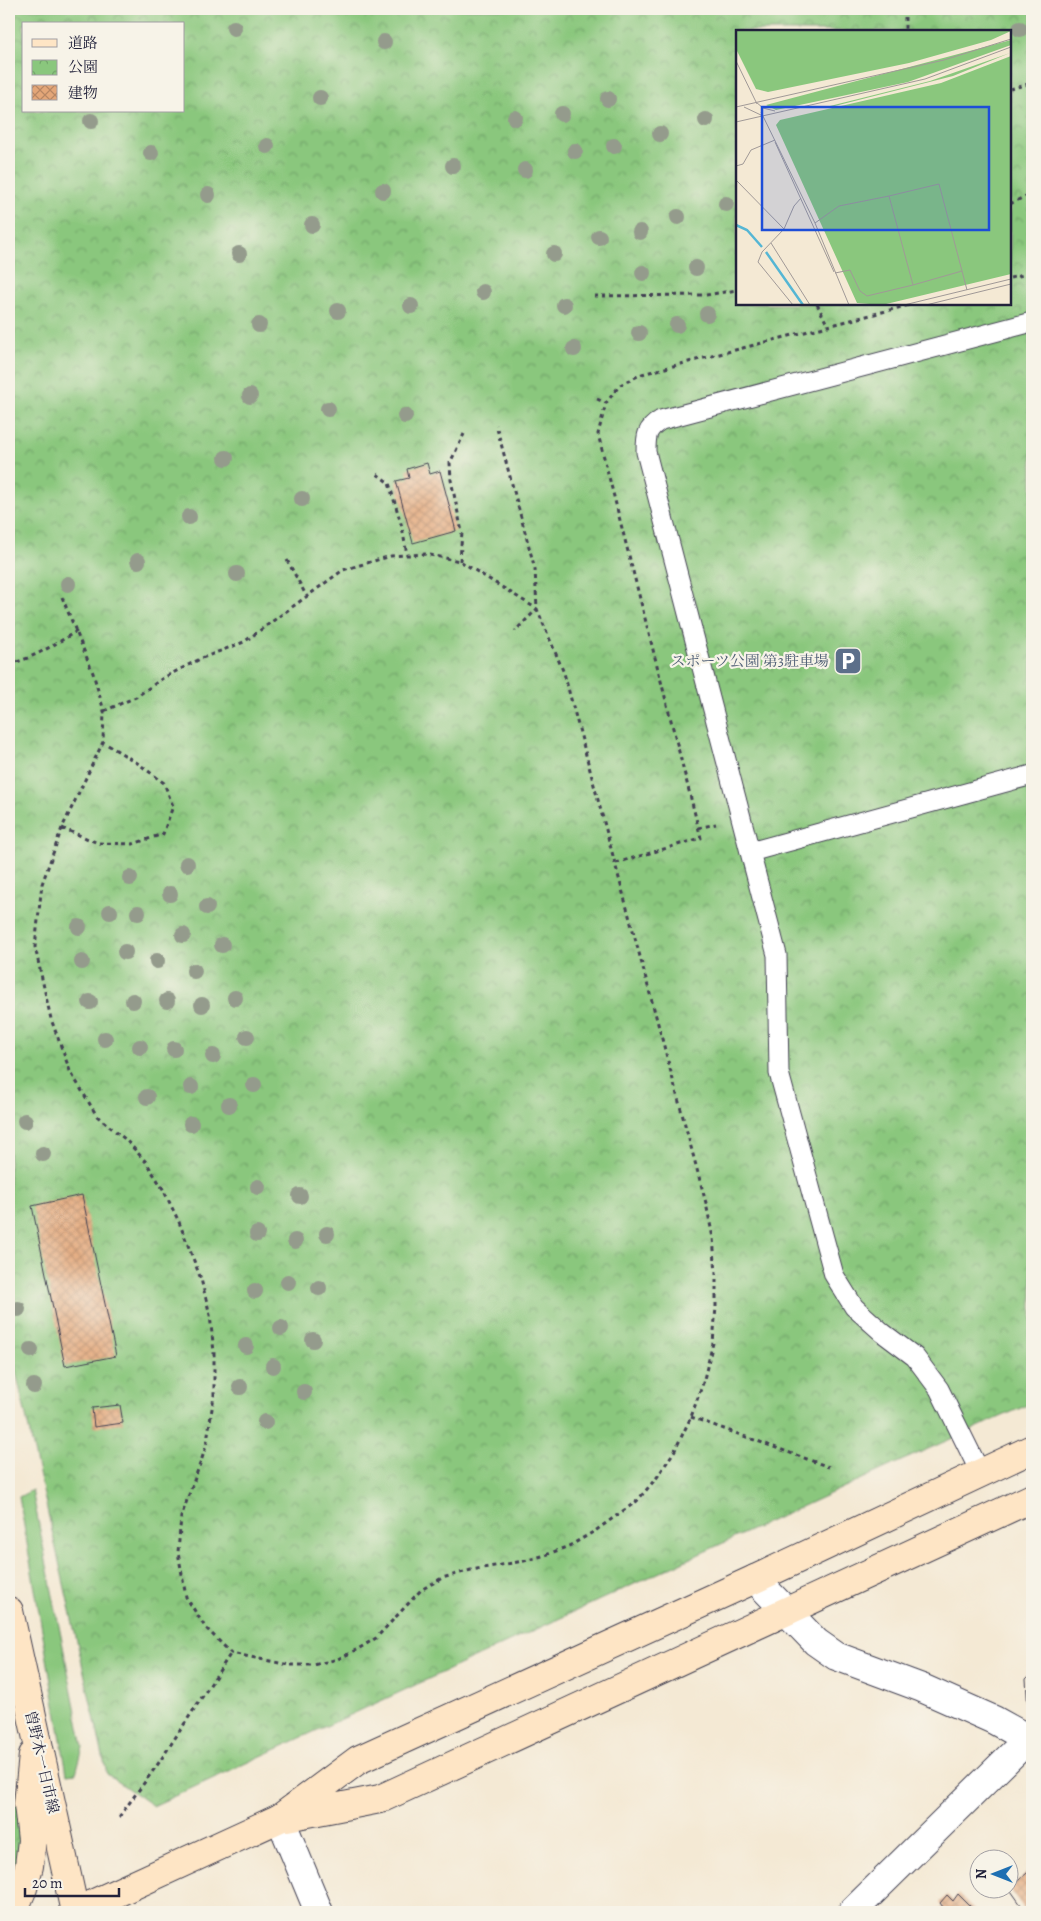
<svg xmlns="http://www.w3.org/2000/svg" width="1041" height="1921" viewBox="0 0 1041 1921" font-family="Alegreya,'Noto Serif JP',serif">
<defs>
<pattern id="park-crowns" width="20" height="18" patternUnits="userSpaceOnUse" patternTransform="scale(1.25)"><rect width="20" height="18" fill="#8ac77d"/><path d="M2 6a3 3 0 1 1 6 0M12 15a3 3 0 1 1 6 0" fill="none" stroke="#70a168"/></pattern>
<pattern id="building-cross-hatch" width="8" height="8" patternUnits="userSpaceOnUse" patternTransform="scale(1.25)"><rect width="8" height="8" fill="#e3a678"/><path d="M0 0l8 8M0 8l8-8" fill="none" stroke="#b88764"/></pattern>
</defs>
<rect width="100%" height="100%" fill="#f7f3e8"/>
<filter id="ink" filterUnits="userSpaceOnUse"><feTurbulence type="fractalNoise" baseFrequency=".02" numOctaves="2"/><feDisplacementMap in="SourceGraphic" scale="10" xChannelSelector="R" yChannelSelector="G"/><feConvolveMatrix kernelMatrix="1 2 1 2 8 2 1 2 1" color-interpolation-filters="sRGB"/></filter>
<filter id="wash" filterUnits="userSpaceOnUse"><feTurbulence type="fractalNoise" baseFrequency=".0096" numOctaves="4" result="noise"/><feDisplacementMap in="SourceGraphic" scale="20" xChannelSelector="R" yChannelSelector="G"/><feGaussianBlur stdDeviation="1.12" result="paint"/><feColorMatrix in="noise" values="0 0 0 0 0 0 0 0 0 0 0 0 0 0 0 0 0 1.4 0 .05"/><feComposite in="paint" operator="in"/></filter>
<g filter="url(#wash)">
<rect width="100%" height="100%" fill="#f4e9d4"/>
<!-- grass -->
<path fill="#8ac77d" stroke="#56745c" d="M32,1490L83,1747L76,1773L67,1774L19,1497Z"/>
<!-- park -->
<path fill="url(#park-crowns)" stroke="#56745c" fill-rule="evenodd" d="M9,9H1032V1403L901,1461L153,1806L107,1774L9,1341ZM24,24H184V111H24ZM737,31H1010V304H737Z
M9,1758L20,1808L21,1856L9,1898Z"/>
<g id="blocks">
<!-- building -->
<path fill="url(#building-cross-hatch)" d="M427,463L430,474L440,471L456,531L413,543L396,481L409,478L407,469Z
M82,1195L116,1356L65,1366L32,1206Z
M120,1405L123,1423L94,1427L92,1408Z
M1032,1673V1711H1028L1026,1679Z
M1032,1869V1912H1026L1009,1888Z
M958,1894L976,1912H937L943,1907L940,1903L947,1895L953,1901Z"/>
</g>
</g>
<g filter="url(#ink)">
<use href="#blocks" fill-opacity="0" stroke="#424052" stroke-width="1"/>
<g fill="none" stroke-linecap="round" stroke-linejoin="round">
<!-- lane casing -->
<g stroke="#424052" stroke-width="21">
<path id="lane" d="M750,852L646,452C646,436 646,429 661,420L1032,322
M980,1472L939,1389L915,1357L883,1333L854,1307L834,1275L779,1073L777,955L750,852L1032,775"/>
</g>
<!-- street casing -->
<g stroke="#424052" stroke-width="30">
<path id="street" d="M755,1579L816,1642L836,1656L922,1688L994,1720L1032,1741
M280,1818L319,1912
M852,1912L1029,1738"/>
</g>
<!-- secondary casing -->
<g stroke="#424052" stroke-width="30">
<path id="secondary" d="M9,1611L75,1912
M287,1817L380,1799L1032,1498
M13,1912L23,1888L29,1866L32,1840L28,1804L33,1755
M75,1912L280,1818L358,1760L755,1579L1032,1449"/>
</g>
<!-- path -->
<path stroke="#424052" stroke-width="3" stroke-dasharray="4 4" stroke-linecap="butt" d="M905,9V31
M1010,89L1032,83
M1010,204L1032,193
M1010,278L1032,273
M594,296L706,295L737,290
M817,304L828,326
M597,399L606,403
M377,474L389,483L402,527L407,555
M287,560L307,597
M460,561L462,532L451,480L450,463L464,434
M62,597L93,673L104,711L103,742L62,828L42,884L35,947L51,1019L70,1071L97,1116L126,1140L146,1162L163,1189L179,1222L201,1279L210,1315L214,1352V1396L206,1447L181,1517L178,1552L186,1597L205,1627L231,1653L289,1665H314L338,1659L358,1649L376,1638L421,1590L442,1578L471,1570L524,1561L546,1555L571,1545L595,1531L637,1501L658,1476L675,1450L691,1417L703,1383L713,1343L716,1307V1273L713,1238L706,1203L564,673L537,609L535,569L496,425
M9,664C34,658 55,644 77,631
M104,711L136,697L163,678L202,658L244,642L343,570L391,556L425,554L460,561L537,609L515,631
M62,828L98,843L133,844L163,834L173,806L164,783L139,764L103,742
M698,828L716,824
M616,863L701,838L598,434L606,403L620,385L642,374L913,304
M691,1417L829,1467
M119,1817L158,1764L231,1653"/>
<!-- lane -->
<use href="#lane" stroke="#fff" stroke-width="19"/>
<!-- street -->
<use href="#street" stroke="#fff" stroke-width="28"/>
<!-- secondary -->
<use href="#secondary" stroke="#fee5c5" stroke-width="28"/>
</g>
<!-- trees -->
<g fill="#949b8c">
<circle cx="234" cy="28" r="8"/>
<circle cx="1020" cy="29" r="8"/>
<circle cx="384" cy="42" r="8"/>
<circle cx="320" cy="98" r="8"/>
<circle cx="608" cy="99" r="8"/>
<circle cx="562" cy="114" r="8"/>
<circle cx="515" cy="118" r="8"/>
<circle cx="706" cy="120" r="8"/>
<circle cx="91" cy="121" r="8"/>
<circle cx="660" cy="134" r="8"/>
<circle cx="267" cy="146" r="8"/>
<circle cx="614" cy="146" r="8"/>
<circle cx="575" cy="151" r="8"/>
<circle cx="151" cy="153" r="8"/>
<circle cx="453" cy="166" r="8"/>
<circle cx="525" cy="170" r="8"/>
<circle cx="383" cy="191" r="8"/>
<circle cx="208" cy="195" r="8"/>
<circle cx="726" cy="204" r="8"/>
<circle cx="678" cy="217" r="8"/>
<circle cx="312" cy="225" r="8"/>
<circle cx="640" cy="232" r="8"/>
<circle cx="599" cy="237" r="8"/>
<circle cx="239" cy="254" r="8"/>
<circle cx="554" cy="254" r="8"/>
<circle cx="696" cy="268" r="8"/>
<circle cx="643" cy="273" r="8"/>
<circle cx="483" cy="292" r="8"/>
<circle cx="564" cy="305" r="8"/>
<circle cx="411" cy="306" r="8"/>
<circle cx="338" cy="311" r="8"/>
<circle cx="707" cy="314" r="8"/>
<circle cx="259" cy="325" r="8"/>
<circle cx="677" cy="325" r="8"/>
<circle cx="639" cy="333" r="8"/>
<circle cx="574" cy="349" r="8"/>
<circle cx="250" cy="396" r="8"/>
<circle cx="328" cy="409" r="8"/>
<circle cx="405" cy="416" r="8"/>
<circle cx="226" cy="458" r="8"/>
<circle cx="302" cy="499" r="8"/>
<circle cx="189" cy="517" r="8"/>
<circle cx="138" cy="561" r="8"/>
<circle cx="237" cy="574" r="8"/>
<circle cx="68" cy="584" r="8"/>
<circle cx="187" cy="864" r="8"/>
<circle cx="130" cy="878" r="8"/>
<circle cx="170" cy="894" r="8"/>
<circle cx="207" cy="907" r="8"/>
<circle cx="110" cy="912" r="8"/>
<circle cx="138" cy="913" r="8"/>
<circle cx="79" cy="927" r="8"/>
<circle cx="183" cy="935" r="8"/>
<circle cx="222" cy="945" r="8"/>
<circle cx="125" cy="952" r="8"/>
<circle cx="157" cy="961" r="8"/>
<circle cx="82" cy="962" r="8"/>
<circle cx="194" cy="971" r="8"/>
<circle cx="235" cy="998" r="8"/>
<circle cx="133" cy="1001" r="8"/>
<circle cx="167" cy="1001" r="8"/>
<circle cx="90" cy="1002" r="8"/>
<circle cx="202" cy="1005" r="8"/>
<circle cx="247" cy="1037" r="8"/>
<circle cx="105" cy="1039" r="8"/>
<circle cx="140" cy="1047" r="8"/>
<circle cx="174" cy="1049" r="8"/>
<circle cx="213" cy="1056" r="8"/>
<circle cx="254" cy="1085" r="8"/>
<circle cx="191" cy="1087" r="8"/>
<circle cx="147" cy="1097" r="8"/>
<circle cx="229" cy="1105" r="8"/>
<circle cx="25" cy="1121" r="8"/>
<circle cx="191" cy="1124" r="8"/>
<circle cx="43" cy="1154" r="8"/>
<circle cx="258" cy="1187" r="8"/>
<circle cx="300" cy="1196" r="8"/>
<circle cx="257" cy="1234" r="8"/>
<circle cx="327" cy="1234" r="8"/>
<circle cx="295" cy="1241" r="8"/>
<circle cx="288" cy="1282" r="8"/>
<circle cx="319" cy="1288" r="8"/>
<circle cx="255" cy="1291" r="8"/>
<circle cx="18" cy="1309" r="8"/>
<circle cx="281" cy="1328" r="8"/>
<circle cx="313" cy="1340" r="8"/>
<circle cx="246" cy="1346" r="8"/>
<circle cx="31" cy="1350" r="8"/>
<circle cx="273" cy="1366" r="8"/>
<circle cx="34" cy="1386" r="8"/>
<circle cx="240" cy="1387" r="8"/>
<circle cx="304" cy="1392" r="8"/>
<circle cx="265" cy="1422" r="8"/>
</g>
</g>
<!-- icons -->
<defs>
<g id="parking-square" transform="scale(1.4375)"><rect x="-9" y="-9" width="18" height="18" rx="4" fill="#5c6f8a" stroke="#f7f3e8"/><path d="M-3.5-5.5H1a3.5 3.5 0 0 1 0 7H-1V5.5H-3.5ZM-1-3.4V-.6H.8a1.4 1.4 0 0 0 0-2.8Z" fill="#fff"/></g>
</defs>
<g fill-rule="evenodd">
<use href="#parking-square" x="848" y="661"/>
</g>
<g text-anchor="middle" stroke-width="4.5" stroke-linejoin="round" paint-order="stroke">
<!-- service labels -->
<g font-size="15" fill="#4e5e75" stroke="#f7f3e8" text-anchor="end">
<text x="829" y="666">スポーツ公園 第3駐車場</text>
</g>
<!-- street labels -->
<g font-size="15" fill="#22223b" stroke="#f7f3e8">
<text transform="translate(42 1762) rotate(77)" y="5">曽野木一日市線</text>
</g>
</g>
<!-- overview -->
<g transform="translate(736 30)">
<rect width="275" height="275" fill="#f4e9d4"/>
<path d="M274,23L217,46L91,78H86L194,51Z" fill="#8ac77d"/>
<path d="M0,0H275V1L255,10L173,33L32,62L20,59L0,19ZM275,10V15L172,52L40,80L30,75ZM275,26V244L146,275L121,273L40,95L44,90L205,53Z" fill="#8ac77d"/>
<path fill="none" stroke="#55b6d4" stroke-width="2.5" d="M0,195L11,200L26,217M30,222L67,275"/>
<path fill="none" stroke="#a09997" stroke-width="1" d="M0,31L21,74M20,72L27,78L39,81M0,77L208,30L275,9M8,77L27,86M25,82L79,193L113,275M0,92L189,49L275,17M39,112L98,242M0,136L7,134L15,120L39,110M0,150L48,199M153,166L203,154L226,241M79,193L103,176L153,166L177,255L131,266L124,261L114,240L99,243M35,213L74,275M177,255L226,241L231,260M57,275L22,232L26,222L48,199L58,176L65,168M168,275L275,249M190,275L275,254"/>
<path fill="#1d4ed8" fill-opacity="0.15" stroke="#1d4ed8" stroke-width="2.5" d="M26,77H253V200H26Z"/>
<rect width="275" height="275" fill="none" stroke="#22223b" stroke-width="2.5"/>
</g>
<!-- margin -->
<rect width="1041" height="1921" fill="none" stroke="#f7f3e8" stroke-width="30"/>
<!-- legend -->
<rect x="22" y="22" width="162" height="90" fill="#f7f3e8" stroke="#a29fa3"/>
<rect x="32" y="39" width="25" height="8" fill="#fee5c5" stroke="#a29fa3"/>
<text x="68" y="48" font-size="15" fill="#22223b">道路</text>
<rect x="32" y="60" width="25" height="15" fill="url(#park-crowns)" stroke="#a29fa3"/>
<text x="68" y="72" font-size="15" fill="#22223b">公園</text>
<rect x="32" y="85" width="25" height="15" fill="url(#building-cross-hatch)" stroke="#a29fa3"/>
<text x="68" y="98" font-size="15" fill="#22223b">建物</text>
<!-- north arrow -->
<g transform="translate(994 1874) rotate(270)"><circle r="24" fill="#f7f3e8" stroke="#a29fa3"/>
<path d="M0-4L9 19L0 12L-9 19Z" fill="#1f6fb2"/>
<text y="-8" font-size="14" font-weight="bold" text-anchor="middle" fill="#22223b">N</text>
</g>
<!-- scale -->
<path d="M25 1888v8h94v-8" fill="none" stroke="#22223b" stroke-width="2.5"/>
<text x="32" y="1888" font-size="15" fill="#22223b" stroke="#f7f3e8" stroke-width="4" paint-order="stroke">20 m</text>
</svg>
